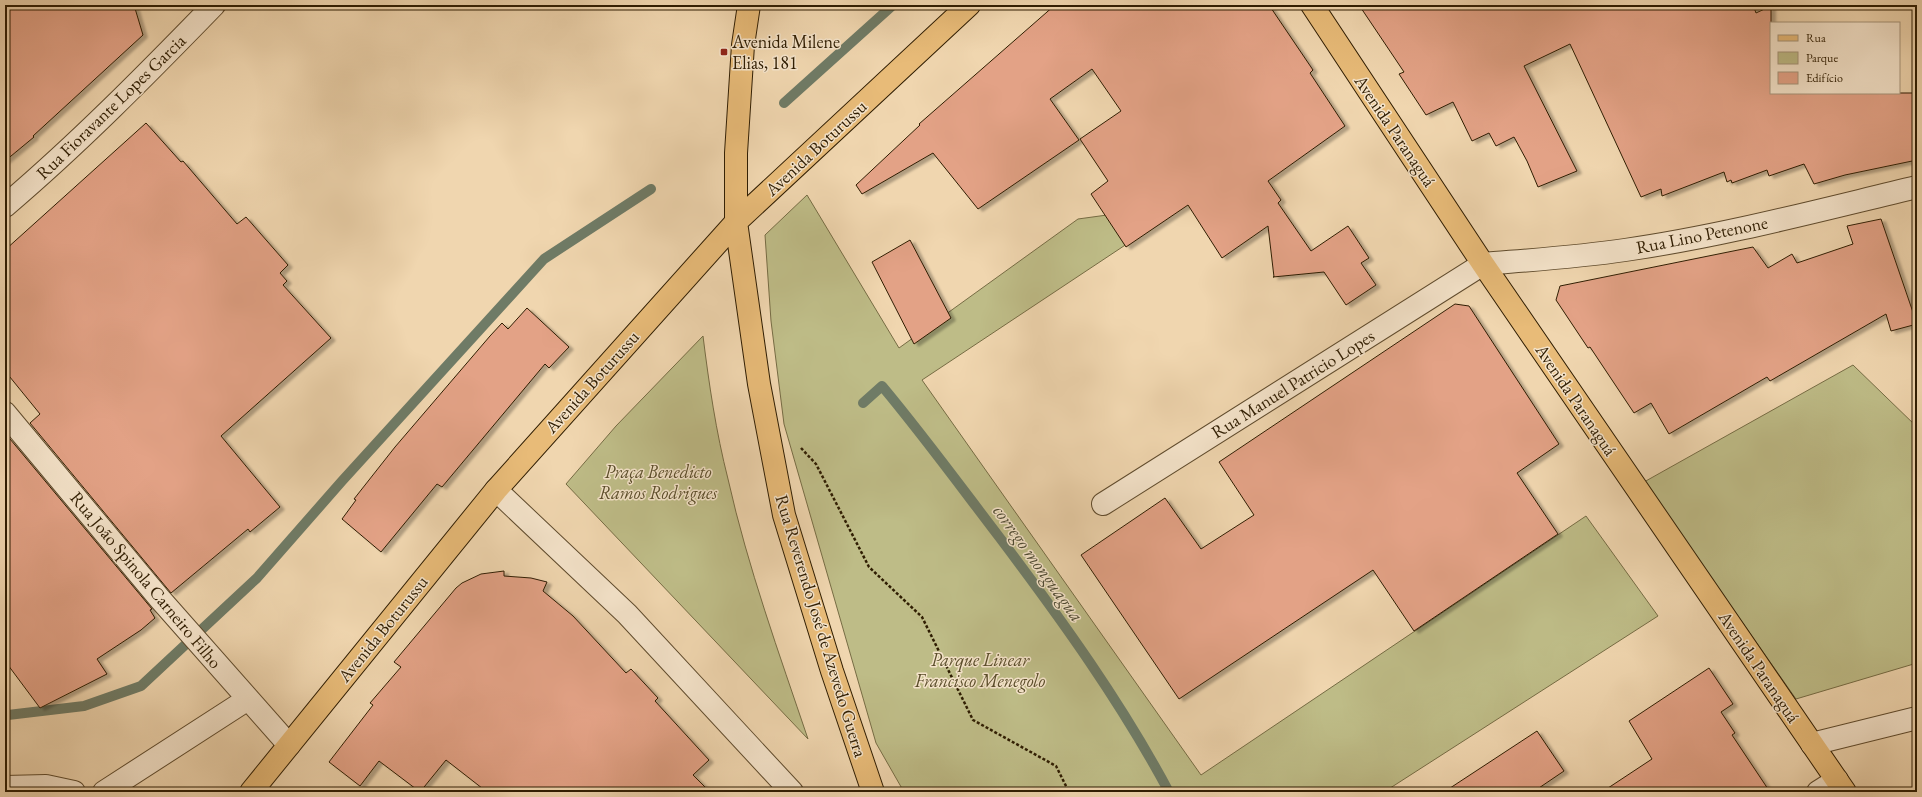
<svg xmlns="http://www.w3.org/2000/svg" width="1922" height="797" viewBox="0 0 1922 797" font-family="'EB Garamond',serif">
<defs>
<filter id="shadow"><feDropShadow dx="4.5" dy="2.5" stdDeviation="1" flood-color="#0004"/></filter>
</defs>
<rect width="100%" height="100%" fill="#f0d6af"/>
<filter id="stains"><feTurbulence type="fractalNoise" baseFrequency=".005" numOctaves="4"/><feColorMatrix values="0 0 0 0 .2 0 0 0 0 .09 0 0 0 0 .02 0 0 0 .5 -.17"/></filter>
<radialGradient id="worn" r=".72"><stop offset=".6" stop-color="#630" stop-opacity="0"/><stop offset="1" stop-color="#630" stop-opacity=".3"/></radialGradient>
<!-- green -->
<path fill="#bebc87" stroke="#766c44" d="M807,195L899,348L1078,219L1107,215L1172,214L922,380L1201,775L1586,516L1658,616L1384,792H904L876,743L784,424L771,321L765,235Z
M703,336C709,384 716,432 728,479C748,568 779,653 808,739L566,484L616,426Z
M1853,365L1917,427V663L1796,699L1644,482Z"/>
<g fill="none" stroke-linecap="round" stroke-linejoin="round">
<!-- stream -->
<path stroke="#6f7b66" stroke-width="10" d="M784,103L893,5
M863,403L882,386C923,435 961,487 1000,538C1061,619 1121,702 1169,792
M5,712L8,715L84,706L141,686L257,578L342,481L544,259L651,189"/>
</g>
<!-- building -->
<path fill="#e3a286" stroke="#2f1d02" filter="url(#shadow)" d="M5,5H134L143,35L33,136L34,137L5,161Z
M1055,5H1269L1313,70L1310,73L1345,126L1268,181L1281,200L1278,203L1311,251L1348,226L1369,258L1361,263L1376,285L1346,305L1324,272L1273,277H1274L1268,226L1222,258L1188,205L1126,247L1091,194L1108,181L1080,139L1121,111L1092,69L1050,99L1079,140L978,209L933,153L862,194L856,185L920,125L919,124Z
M1359,5H1753L1756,13L1771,6V93H1917V160L1845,175L1814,184L1804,164L1769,176L1767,170L1732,183L1731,180L1727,182L1724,172L1662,196L1661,189L1641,197L1570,44L1524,66L1577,171L1538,187L1527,161L1514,137L1496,146L1489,133L1472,141L1453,102L1426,115L1399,74L1404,72Z
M146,123L181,162L183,161L237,224L246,217L288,265L280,273L287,281L283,285L331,338L221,436L280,507L250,532L248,529L171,593L30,423L40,414L5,371V250Z
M1881,219L1917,324L1891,331L1886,314L1770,381L1767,377L1669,434L1651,403L1634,413L1590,347L1588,348L1556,300L1560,286L1753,247L1768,268L1792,254L1797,263L1853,244L1847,226Z
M910,240L951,318L914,344L872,262Z
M1455,304L1469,306L1559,444L1517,473L1558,534L1414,631L1373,570L1179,699L1081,555L1165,498L1201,549L1254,515L1219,462Z
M527,308L569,347L549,368L545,364L442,487L437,484L381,552L342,519L356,500L354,499L395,447L490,336L502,323L508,329Z
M10,439L152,609L150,610L155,618L141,630L97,659L107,674L40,708L5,661V443Z
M504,571V576L531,578L547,582L543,591L573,616L626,673L631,669L658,698L655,701L709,760L693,775L710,792H487L446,760L420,792L379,761L360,786L329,762L373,705L370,703L401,667L394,662L456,588L462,583L481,574Z
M1709,668L1733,704L1721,712L1735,733L1732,735L1770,792H1602L1652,759L1629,721Z
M1537,731L1564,771L1533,792H1444Z"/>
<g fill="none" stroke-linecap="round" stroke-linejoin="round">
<!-- minor casing -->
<g stroke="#5f4b2d" stroke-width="24">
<path id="minor" d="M5,206C78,144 147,74 214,5
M5,413L160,599L289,745
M496,490L627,614L792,792
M1103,504L1483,264C1531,260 1578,257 1625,250C1723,236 1820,210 1917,187
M1812,744L1917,718
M5,787L46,786L74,792
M104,792L248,699
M1818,792L1837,780"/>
</g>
<!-- major casing -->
<g stroke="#2f1d02" stroke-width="24">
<path id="major" d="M749,5L743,45L736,153V222L759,384L784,515L832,671L873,792
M1312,5L1483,264L1845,792
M251,792L496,490L736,222L969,5"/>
</g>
<!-- path -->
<path stroke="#2f1d02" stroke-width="2.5" stroke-dasharray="3 2" stroke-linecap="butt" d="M801,448L816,464L869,567L922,617L973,720L1056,766L1069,792"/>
<!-- minor -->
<use href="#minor" stroke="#f5e4cb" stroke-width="22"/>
<!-- major -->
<use href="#major" stroke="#e8bb78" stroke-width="22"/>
</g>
<!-- markers -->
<rect fill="#8f2418" stroke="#f5e4cb" stroke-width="1.5" x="720" y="48" width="8" height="8" rx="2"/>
<g text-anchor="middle" stroke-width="3" stroke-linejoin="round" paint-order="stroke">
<!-- poi labels -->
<g font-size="18" fill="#2f1d02" stroke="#f5e4cb" text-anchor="start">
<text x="732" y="48">Avenida Milene<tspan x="732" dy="21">Elias, 181</tspan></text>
</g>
<!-- street labels -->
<g font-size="18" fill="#2f1d02" stroke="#f5e4cb">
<text transform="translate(111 107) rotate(-44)" y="6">Rua Fioravante Lopes Garcia</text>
<text transform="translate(1395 131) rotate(56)" y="6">Avenida Paranaguá</text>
<text transform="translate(816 148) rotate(-43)" y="6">Avenida Boturussu</text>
<text transform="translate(1702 235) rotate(-11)" y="6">Rua Lino Petenone</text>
<text transform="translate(592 382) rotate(-48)" y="6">Avenida Boturussu</text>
<text transform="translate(1293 384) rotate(-32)" y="6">Rua Manuel Patricio Lopes</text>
<text transform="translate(1576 400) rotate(56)" y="6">Avenida Paranaguá</text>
<text transform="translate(146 580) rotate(50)" y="6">Rua João Spinola Carneiro Filho</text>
<text transform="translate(821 626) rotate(73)" y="6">Rua Reverendo José de Azevedo Guerra</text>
<text transform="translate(383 629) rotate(-51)" y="6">Avenida Boturussu</text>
<text transform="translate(1759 667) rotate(56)" y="6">Avenida Paranaguá</text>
</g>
<!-- park labels -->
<g font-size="18" font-style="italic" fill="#5a4d2a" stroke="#f5e4cb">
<text x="658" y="478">Praça Benedicto<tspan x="658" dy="21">Ramos Rodrigues</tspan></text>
<text x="980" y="666">Parque Linear<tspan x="980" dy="21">Francisco Menegolo</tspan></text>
</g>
<!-- water labels -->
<g font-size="19" font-style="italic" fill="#4f4c34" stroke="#f5e4cb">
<text transform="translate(1039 563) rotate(54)" y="7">corrego monguagua</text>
</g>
</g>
<!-- margin -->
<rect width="1922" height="797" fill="none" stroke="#f0d6af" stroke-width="20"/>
<rect x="6" y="6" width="1910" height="785" fill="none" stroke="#2f1d02" stroke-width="2"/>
<rect x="10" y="10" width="1902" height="777" fill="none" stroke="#2f1d02"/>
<!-- legend -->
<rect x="1770" y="22" width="130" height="72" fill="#f5e4cb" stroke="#a6947b"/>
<rect x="1778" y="35" width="20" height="6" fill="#e8bb78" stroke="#a6947b"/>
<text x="1806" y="42" font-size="12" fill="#2f1d02">Rua</text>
<rect x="1778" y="52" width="20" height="12" fill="#bebc87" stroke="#a6947b"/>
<text x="1806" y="62" font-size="12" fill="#2f1d02">Parque</text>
<rect x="1778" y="72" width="20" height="12" fill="#e3a286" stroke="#a6947b"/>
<text x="1806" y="82" font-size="12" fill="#2f1d02">Edifício</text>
<rect width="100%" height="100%" filter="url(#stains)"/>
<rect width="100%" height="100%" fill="url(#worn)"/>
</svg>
